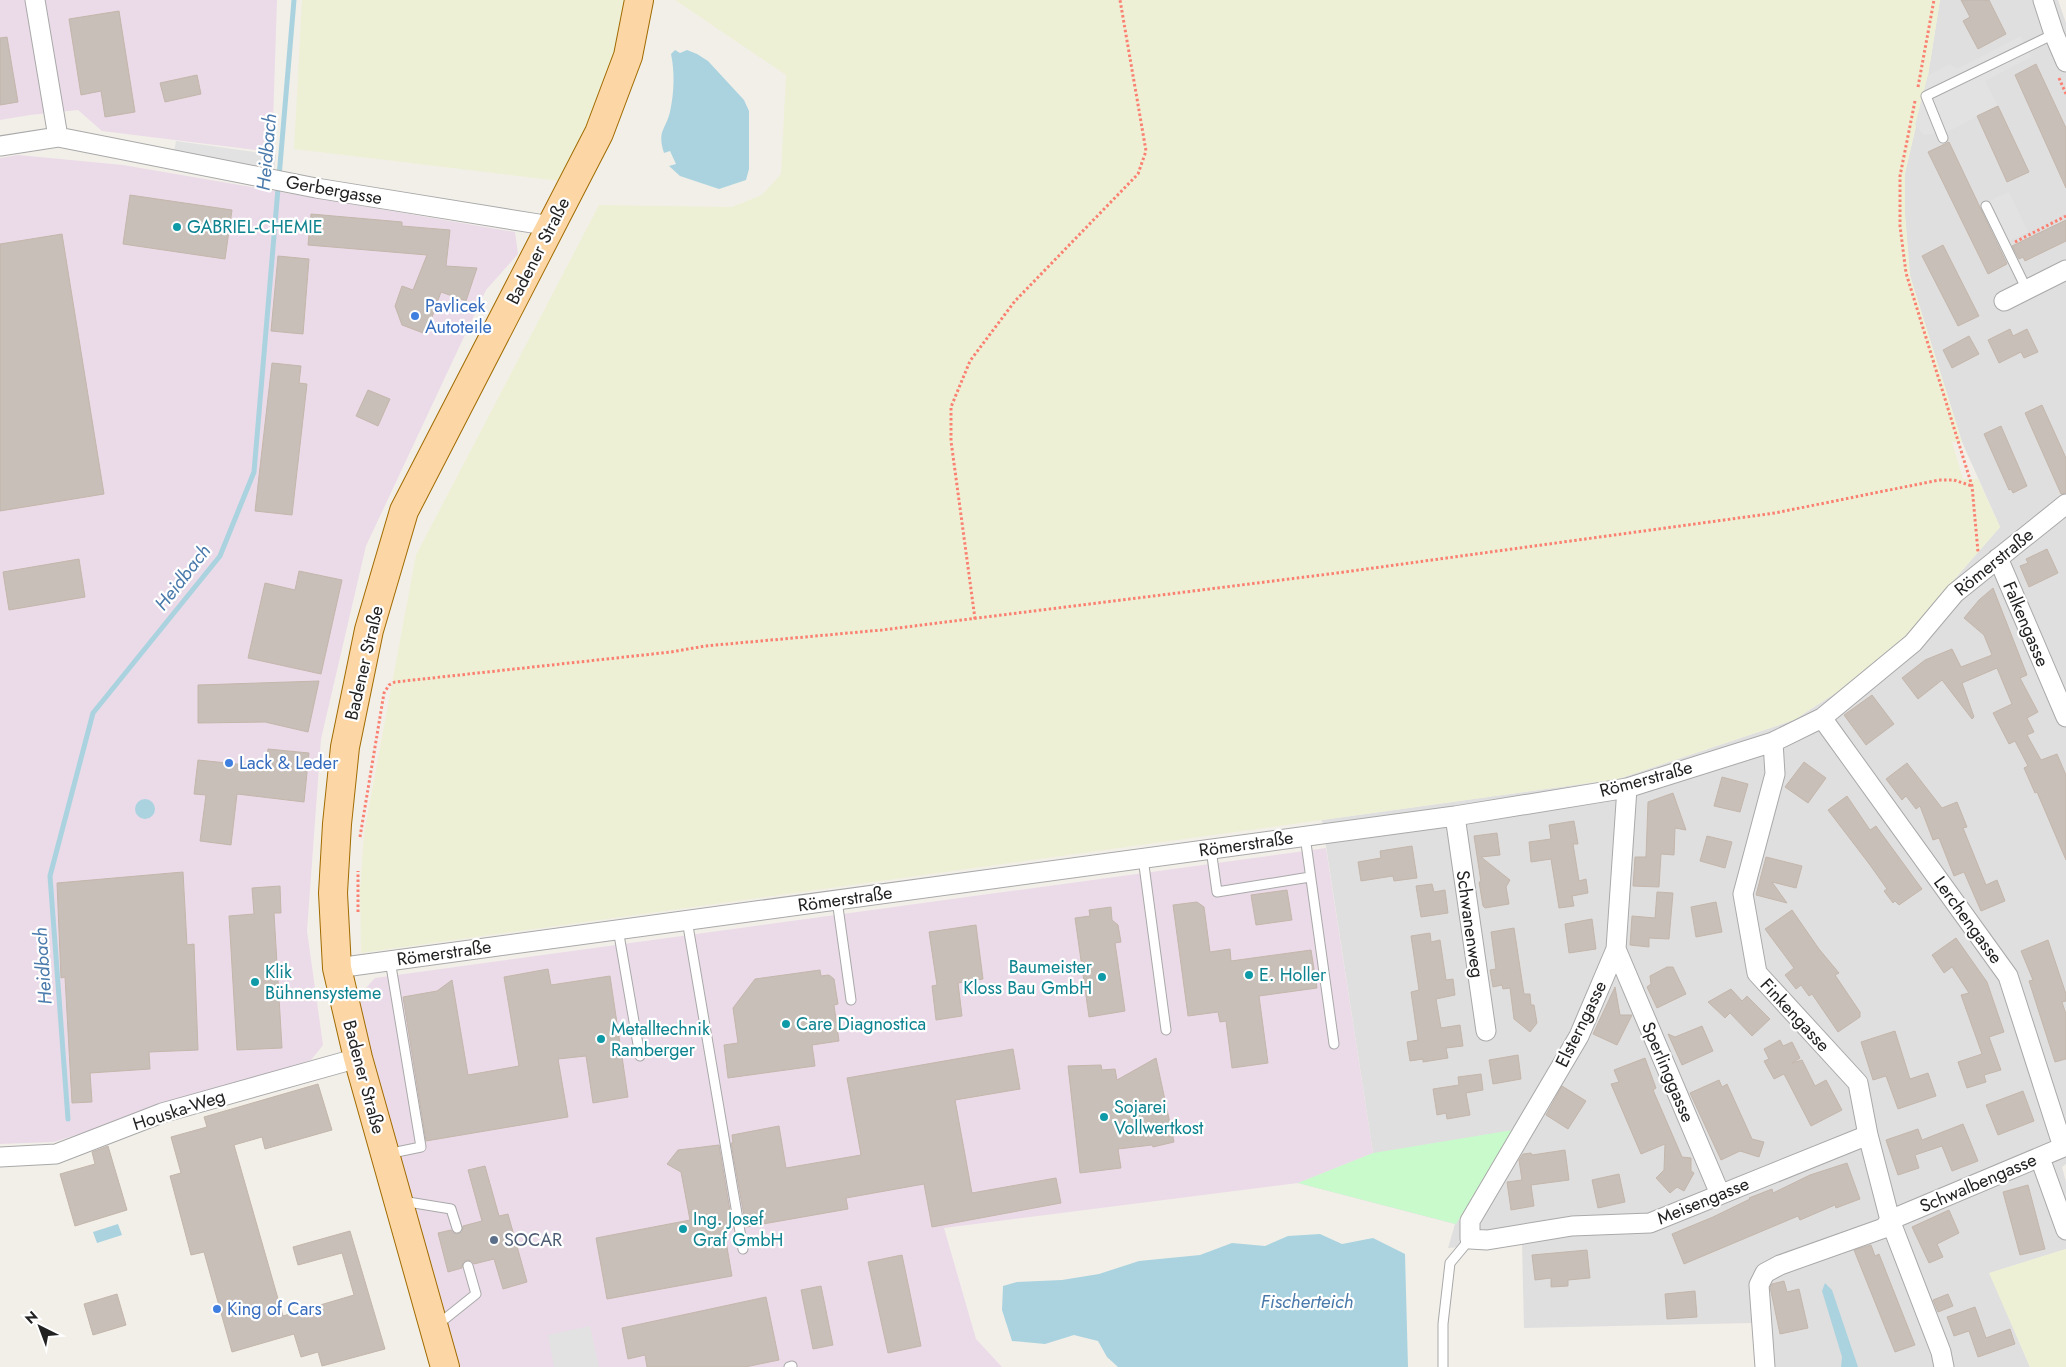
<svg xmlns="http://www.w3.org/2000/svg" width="2066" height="1367" viewBox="0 0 2066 1367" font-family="Jost,sans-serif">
<rect width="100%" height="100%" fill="#f2efe9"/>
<!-- residential -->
<path fill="#e0dfdf" d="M1940,0H2058L2066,23V1164L2062,1167L2066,1182V1249L1990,1273L2030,1367H1756L1752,1323L1524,1328L1522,1242L1448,1248L1455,1224L1298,1183L1373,1153L1322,820L1618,779L1794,720L1837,692L1905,636L2000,527L1962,442L1910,276L1905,215V173L1928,75Z"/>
<!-- industrial -->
<path fill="#ebdbe8" d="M0,0H277L272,152L102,131L78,110L30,115L0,120Z
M18,155L123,165L515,232L518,254L486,290L366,546L321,739L307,931L323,1045L311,1060L54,1142L0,1144V158Z
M1326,848L1373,1153L1298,1183L944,1228L976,1339L1002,1367H455L354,1001L375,978Z"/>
<!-- farmland -->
<path fill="#eef0d5" d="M302,0H630L621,47L589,124L559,181L294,149Z
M675,0H1940L1928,75L1905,173V215L1910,276L1962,442H1952L1963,479H1978L2000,527L1905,636L1837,692L1794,720L1618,779L361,953L360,890L364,833L416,555L599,205L732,207L762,195L781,174L786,75Z
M2066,1249V1367H2030L1989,1273Z"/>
<!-- park -->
<path fill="#c8facc" d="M1513,1130L1456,1224L1298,1183L1373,1153Z"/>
<!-- parking -->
<path fill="#e2e2e2" d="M2021,36L2031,57L1985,81L1998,106L1949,131L1924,135L1915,125L1928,75L1950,64L1957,69Z
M176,141L276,155L274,171L173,157Z
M2009,192L2028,232L1999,246L1980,205Z
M590,1326L599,1367H554L548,1335Z"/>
<!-- water -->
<path fill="#aad3df" d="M675,50L680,53L687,50L697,54L708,61L744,100L749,111V169L746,180L719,189L680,176L669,166L676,164L670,151L664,153C657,131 665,131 670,112C674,93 675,73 671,54Z
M135 809a10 10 0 1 1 20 0a10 10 0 1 1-20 0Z
M118,1224L122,1235L97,1243L93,1232Z
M1320,1234L1342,1244L1373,1238L1405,1254L1408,1367H1118L1107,1357L1098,1341L1074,1335L1045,1344L1012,1341L1002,1310L1003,1286L1017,1282L1062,1280L1099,1274L1139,1261L1200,1255L1232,1243L1265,1246L1288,1236Z
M1825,1283L1832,1290L1858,1367H1841L1842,1357L1822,1291Z"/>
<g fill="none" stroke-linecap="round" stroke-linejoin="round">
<!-- stream -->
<path stroke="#aad3df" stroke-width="5" d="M68,1119L50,876L93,713L220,556L254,472L294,0"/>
</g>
<!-- building -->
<path fill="#c7bfb8" stroke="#c4b6ab" d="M1961,0H1989L2006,34L1978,49L1963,21L1970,17Z
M119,11L135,112L105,117L101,91L81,95L69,19Z
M7,37L18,102L0,105V38Z
M2036,64L2066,128V188L2015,75Z
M197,75L201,94L165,102L160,83Z
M1998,106L2029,172L2007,182L1977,116Z
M1949,142L2007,264L1988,274L1928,152Z
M130,195L232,210L225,259L123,244Z
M311,214L402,222V226L450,230L446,266L477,268L466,301L441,292L426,334L402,325L395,306L402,286L413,290L427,255L308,245Z
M2066,220V241L2025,261L2023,257L2019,259L2012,246Z
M62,234L104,494L0,511V244Z
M1943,245L1979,316L1958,326L1922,256Z
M278,256L309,259L303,334L271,331Z
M2010,329L2013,336L2027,329L2038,352L2024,358L2021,352L1999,363L1988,340Z
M1969,336L1979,354L1952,368L1943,350Z
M272,363L301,366L299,383L307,384L292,515L255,511Z
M368,390L390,399L378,426L356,416Z
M2042,405L2066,458V493L2061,494L2025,413Z
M2001,426L2027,486L2013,493L2011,489L2009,490L1984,434Z
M2047,549L2058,573L2029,587L2020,566L2028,563L2026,559Z
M79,559L85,597L9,610L3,572Z
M299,571L342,580L321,674L248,658L265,583L295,590Z
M1993,588L2027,675L2020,678L2038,712L2027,718L2034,732L2027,735L2041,760L2057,754L2066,775V860L2037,792L2035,793L2024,768L2028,766L2015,741L2009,744L1993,713L2012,704L1997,668L1962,683L1974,717L1972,719L1942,680L1918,699L1902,678L1925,660L1952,649L1961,667L1992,655L1984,635L1964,618L1979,600Z
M319,681L308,732L265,722L198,723V685Z
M1872,695L1894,724L1866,745L1844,715Z
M268,749L309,753L304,802L237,794L231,845L200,841L206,795L194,794L198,760L265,767Z
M1804,762L1826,778L1808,803L1785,787Z
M1907,763L1942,808L1957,802L1967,827L1963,828L1986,885L1997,880L2005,901L1981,911L1964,872L1954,876L1939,838L1933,840L1920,806L1916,809L1906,796L1902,800L1886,779Z
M1722,777L1748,784L1740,812L1714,806Z
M1673,793L1686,830L1675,828L1674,855L1661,854L1659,887L1633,886L1635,857H1646L1648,802Z
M1847,796L1870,830L1876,826L1922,889L1899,905L1895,901L1893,903L1884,891L1887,889L1870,865L1828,810Z
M1574,821L1578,844H1573L1579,881L1586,879L1588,893L1572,896L1574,906L1559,908L1551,859L1531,862L1529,842L1551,839L1549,825Z
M1497,833L1500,855L1481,857L1510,880L1506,887L1509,904L1485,908L1483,906L1479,882H1481L1474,836Z
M1707,836L1732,842L1725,868L1700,861Z
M1412,846L1417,878L1394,881L1393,876L1361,881L1358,862L1381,858L1380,851Z
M1766,857L1802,866L1796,888L1772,882L1787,903L1756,895Z
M183,872L187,945L194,944L198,1050L149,1052L150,1069L90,1073L92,1102L72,1103L65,977L61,978L57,883Z
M1432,884L1434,892L1445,890L1448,913L1421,917L1416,886Z
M280,886L281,913H274L282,1048L237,1050L229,916L254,914L252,888Z
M1287,890L1292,920L1256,925L1251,895Z
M1657,892L1673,893L1669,939L1649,938V947L1630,945L1632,916L1655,918Z
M1197,902L1204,907L1210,952L1230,949L1231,961L1311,950L1317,988L1259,996L1268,1063L1232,1068L1226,1021L1220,1022L1218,1012L1188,1016L1173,905Z
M1716,902L1722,932L1696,937L1691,907Z
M1111,907L1112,920L1118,925L1121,942L1115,943L1125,1011L1089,1017L1075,918L1090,916L1089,910Z
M1792,910L1819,949L1839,973L1835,975L1860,1012V1017L1838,1032L1812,994L1809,996L1801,985L1796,989L1785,975L1794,968L1765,929Z
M1592,919L1596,949L1569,953L1565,924Z
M976,925L983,979L958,983L962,1016L936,1020L932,986L937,985L929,932Z
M1514,928L1524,994H1530L1531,1005H1534L1537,1023L1530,1032L1514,1019L1510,988L1503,989L1502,985L1493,987L1490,970L1496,969L1491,932Z
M1430,933L1431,942L1440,940L1446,980L1453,979L1455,995L1436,999L1441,1028L1460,1025L1463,1046L1446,1048L1448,1058L1423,1062V1059L1410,1061L1407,1042L1418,1040L1411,992L1419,990L1411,936Z
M1956,938L1987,982L2004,1032L1989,1037L2001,1070L1984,1075L1986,1082L1967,1088L1958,1062L1982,1054L1961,995L1969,993L1952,967L1944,973L1932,955Z
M2048,940L2066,994V1001L2062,1002L2066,1014V1059L2055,1062L2029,981L2033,980L2021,951Z
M1667,967H1673L1686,994L1657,1008L1647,987L1651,984L1650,976Z
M548,969L551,985L610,976L628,1097L593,1103L586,1056L558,1059L568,1117L426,1141L403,997L437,991L452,980L468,1075L519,1066L504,977Z
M820,970L821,976L829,975L834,979L838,1004L834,1005L839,1041L812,1045L815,1066L728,1078L724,1045L738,1043L733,1008L755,979Z
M1615,987L1620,1015H1632L1617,1045L1593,1034Z
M1731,989L1742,1001L1747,996L1770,1019L1752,1036L1730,1013L1725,1018L1708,1002Z
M1702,1026L1713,1051L1682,1065L1668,1034L1675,1037Z
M1895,1031L1910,1079L1928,1073L1936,1096L1898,1109L1886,1076L1873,1080L1861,1042Z
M1780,1040L1783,1046L1792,1042L1800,1058L1792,1063L1802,1060L1815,1086L1826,1080L1842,1110L1811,1126L1784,1074L1774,1079L1764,1061L1769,1059L1764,1049Z
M1013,1049L1020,1089L955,1100L972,1193L1056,1178L1061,1203L932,1227L924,1184L846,1198L848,1209L746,1227L731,1143H733L732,1135L779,1126L786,1168L861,1155L847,1078Z
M1518,1055L1521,1079L1493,1084L1489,1060Z
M1156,1058L1174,1142L1153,1147L1152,1145L1118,1149L1121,1168L1080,1173L1068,1066L1101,1065L1102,1070L1115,1069L1117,1080Z
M1645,1058L1656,1088L1653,1090L1682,1157L1691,1158V1171L1694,1173L1684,1191L1677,1187L1670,1193L1656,1178L1664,1170L1665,1144L1641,1154L1611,1084L1619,1082L1614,1070Z
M1481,1074L1483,1090L1466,1093L1470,1115L1447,1119L1446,1113L1437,1115L1433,1089L1459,1085L1458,1077Z
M1719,1080L1722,1087L1727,1084L1752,1139L1764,1142L1759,1157L1740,1151L1721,1160L1690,1093Z
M318,1084L332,1130L265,1149L262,1137L234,1145L283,1316L354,1295L342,1253L298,1265L293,1247L350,1231L385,1349L322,1366L318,1352L301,1357L294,1334L232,1352L204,1252L191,1255L170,1176L181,1173L171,1137L207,1127L204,1117Z
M1562,1086L1586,1101L1568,1129L1546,1115Z
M2023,1091L2034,1121L1998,1135L1986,1105Z
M1963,1124L1978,1161L1952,1171L1942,1146L1915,1155L1919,1168L1898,1175L1886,1140L1918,1129L1922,1140Z
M719,1145L733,1229L724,1230L732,1276L607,1299L596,1238L690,1220L681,1172L667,1164L678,1150Z
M108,1146L127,1210L75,1226L60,1174L95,1164L92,1152Z
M1565,1150L1569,1180L1531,1185L1534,1206L1511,1210L1507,1182L1522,1180L1519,1160L1523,1154L1531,1153L1532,1155Z
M1847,1163L1860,1199L1836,1208L1835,1205L1800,1220L1798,1216L1684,1264L1672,1234L1713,1217L1750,1199L1749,1198L1772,1189L1773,1193L1810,1175Z
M485,1166L499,1216L508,1214L527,1282L503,1289L494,1259L474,1264L472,1261L467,1260L463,1262L462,1268L448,1272L438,1233L451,1230L453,1233L458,1234L462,1232L463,1226L482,1221L468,1170Z
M1619,1174L1625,1202L1598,1208L1592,1180Z
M2028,1185L2045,1249L2020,1255L2003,1192Z
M1949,1210L1959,1233L1937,1244L1943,1257L1929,1263L1912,1227Z
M1871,1245L1875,1256L1879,1254L1915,1345L1895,1352L1854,1250Z
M1587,1250L1590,1278L1568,1280V1286L1551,1287V1278L1535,1280L1532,1255Z
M902,1255L921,1346L888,1353L868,1262Z
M1784,1281L1787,1292L1799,1289L1808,1328L1780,1334L1770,1287L1772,1284Z
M821,1286L833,1345L813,1349L801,1290Z
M1695,1291L1697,1317L1667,1319L1665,1294Z
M117,1294L126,1325L93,1335L84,1304Z
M1948,1294L1953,1306L1938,1312L1933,1300Z
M766,1297L779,1360L745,1367H647L645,1355L628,1359L622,1328Z
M1975,1307L1986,1338L2010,1329L2015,1344L1978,1357L1969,1331L1954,1336L1947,1317Z"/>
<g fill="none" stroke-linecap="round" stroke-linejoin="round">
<!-- service casing -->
<g stroke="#a9a9a9" stroke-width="11">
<path id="service" d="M1943,138L1926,96L2054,34
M1986,206L2027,290
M1305,836L1334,1044
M1211,849L1217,892L1310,877
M1143,858L1166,1030
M837,900L851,1000
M687,920L743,1249
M618,929L640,1056
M387,1154L421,1147L390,960
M402,1201L451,1209L457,1228
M436,1326L476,1294L468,1266
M789,1367L792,1366
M1443,1367V1324L1450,1263L1470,1239"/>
</g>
<!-- minor casing -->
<g stroke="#a9a9a9" stroke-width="21">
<path id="minor" d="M35,0L58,137
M2043,0L2054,34L2066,62
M0,146L58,137L316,188L551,226
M2004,301L2066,270
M1998,558L2066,717
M1822,718L2008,976L2063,1147
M1773,742L1775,774L1743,894L1757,973L1858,1083L1868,1135L1890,1220L1941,1352L1944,1367
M1627,788L1616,949L1579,1036L1470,1221V1239L1487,1240L1572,1226L1650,1223L1868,1135
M1455,816L1486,1031
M1616,949L1720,1194
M337,968L1455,816L1627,788L1773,742L1822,718L1913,643L1955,593L2066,504
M0,1157L56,1154L162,1113L358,1058
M2040,1158L2066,1230
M1765,1367L1759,1285L1765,1273L1780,1265L1884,1228L1890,1220L2066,1146"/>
</g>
<!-- primary casing -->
<g stroke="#a06b00" stroke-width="30">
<path id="primary" d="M445,1367L358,1058L337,968L333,893L337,824L345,747L369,630L404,511L599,133L628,56L639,0"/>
</g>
<!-- path -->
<path stroke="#fa8072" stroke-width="3" stroke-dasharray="2.5 2.5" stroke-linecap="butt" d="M2059,78L2066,94
M1918,87L1934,0
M1915,101L1900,176V226L1906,273L1972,486L1978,552
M2015,242L2066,216
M975,619L951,441V407L970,361L1015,301L1138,174L1146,151L1120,0
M360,837L384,693L389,685L395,682L671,652L705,646L882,630L1337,573L1775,513L1939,480H1954L1972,486
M358,912V871"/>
<!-- service -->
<use href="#service" stroke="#fff" stroke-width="9"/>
<!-- minor -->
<use href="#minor" stroke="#fff" stroke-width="19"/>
<!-- primary -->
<use href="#primary" stroke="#fcd6a4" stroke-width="28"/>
</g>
<!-- markers -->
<g fill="#0f9aa8" stroke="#fff" stroke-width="2">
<circle cx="177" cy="227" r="5"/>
<circle cx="1249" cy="975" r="5"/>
<circle cx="1102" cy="977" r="5"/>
<circle cx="255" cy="982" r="5"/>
<circle cx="786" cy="1024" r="5"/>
<circle cx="601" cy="1039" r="5"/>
<circle cx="1104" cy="1117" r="5"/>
<circle cx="683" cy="1229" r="5"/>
</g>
<g fill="#3f7fe0" stroke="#fff" stroke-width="2">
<circle cx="415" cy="316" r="5"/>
<circle cx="229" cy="763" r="5"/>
<circle cx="217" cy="1309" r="5"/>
</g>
<circle fill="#5c6f8a" stroke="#fff" stroke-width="2" cx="494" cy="1240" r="5"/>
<g text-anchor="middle" stroke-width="4.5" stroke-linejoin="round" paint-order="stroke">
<!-- street labels -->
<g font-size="18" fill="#222" stroke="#fff">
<text transform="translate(334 190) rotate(10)" y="6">Gerbergasse</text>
<text transform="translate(538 251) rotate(-63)" y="6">Badener Straße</text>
<text transform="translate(1994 562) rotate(-39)" y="6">Römerstraße</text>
<text transform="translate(2026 624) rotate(67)" y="6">Falkengasse</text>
<text transform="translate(364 663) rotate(-77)" y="6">Badener Straße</text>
<text transform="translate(1646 779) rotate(-15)" y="6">Römerstraße</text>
<text transform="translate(1246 844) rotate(-8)" y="6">Römerstraße</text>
<text transform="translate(845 899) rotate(-8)" y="6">Römerstraße</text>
<text transform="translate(1968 920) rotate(54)" y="6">Lerchengasse</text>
<text transform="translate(1470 924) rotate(82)" y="6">Schwanenweg</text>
<text transform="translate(444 953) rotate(-8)" y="6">Römerstraße</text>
<text transform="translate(1795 1015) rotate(47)" y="6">Finkengasse</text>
<text transform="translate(1581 1024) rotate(-64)" y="6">Elsterngasse</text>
<text transform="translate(1668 1072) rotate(67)" y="6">Sperlinggasse</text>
<text transform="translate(364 1077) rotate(75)" y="6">Badener Straße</text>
<text transform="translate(179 1110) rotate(-18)" y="6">Houska-Weg</text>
<text transform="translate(1978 1183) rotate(-23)" y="6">Schwalbengasse</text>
<text transform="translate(1703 1201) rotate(-22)" y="6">Meisengasse</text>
</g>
<!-- culture labels -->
<g font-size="18" fill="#0d838f" stroke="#fff" text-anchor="start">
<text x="187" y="233">GABRIEL-CHEMIE</text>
<text x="1092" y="973" text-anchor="end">Baumeister<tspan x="1092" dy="21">Kloss Bau GmbH</tspan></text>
<text x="265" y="978">Klik<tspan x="265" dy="21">Bühnensysteme</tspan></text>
<text x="1259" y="981">E. Holler</text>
<text x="796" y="1030">Care Diagnostica</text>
<text x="611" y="1035">Metalltechnik<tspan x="611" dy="21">Ramberger</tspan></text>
<text x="1114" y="1113">Sojarei<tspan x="1114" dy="21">Vollwertkost</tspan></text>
<text x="693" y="1225">Ing. Josef<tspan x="693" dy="21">Graf GmbH</tspan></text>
</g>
<!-- shop labels -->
<g font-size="18" fill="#366cbe" stroke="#fff" text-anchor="start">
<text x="425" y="312">Pavlicek<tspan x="425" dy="21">Autoteile</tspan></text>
<text x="239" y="769">Lack &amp; Leder</text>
<text x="227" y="1315">King of Cars</text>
</g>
<!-- service labels -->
<g font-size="18" fill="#4e5e75" stroke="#fff" text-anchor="start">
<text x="504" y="1246">SOCAR</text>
</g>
<!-- water labels -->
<g font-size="19" font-style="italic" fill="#4a7aab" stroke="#fff">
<text transform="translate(266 152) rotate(-85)" y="7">Heidbach</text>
<text transform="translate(182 577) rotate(-52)" y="7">Heidbach</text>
<text transform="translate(42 966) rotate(-94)" y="7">Heidbach</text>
<text x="1307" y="1308">Fischerteich</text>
</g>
</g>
<!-- north arrow -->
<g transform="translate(40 1327) rotate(318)" stroke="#ffffff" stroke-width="4" paint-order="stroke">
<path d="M0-4L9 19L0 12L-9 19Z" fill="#222222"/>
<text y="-8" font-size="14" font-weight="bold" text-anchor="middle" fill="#222222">N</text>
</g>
</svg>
